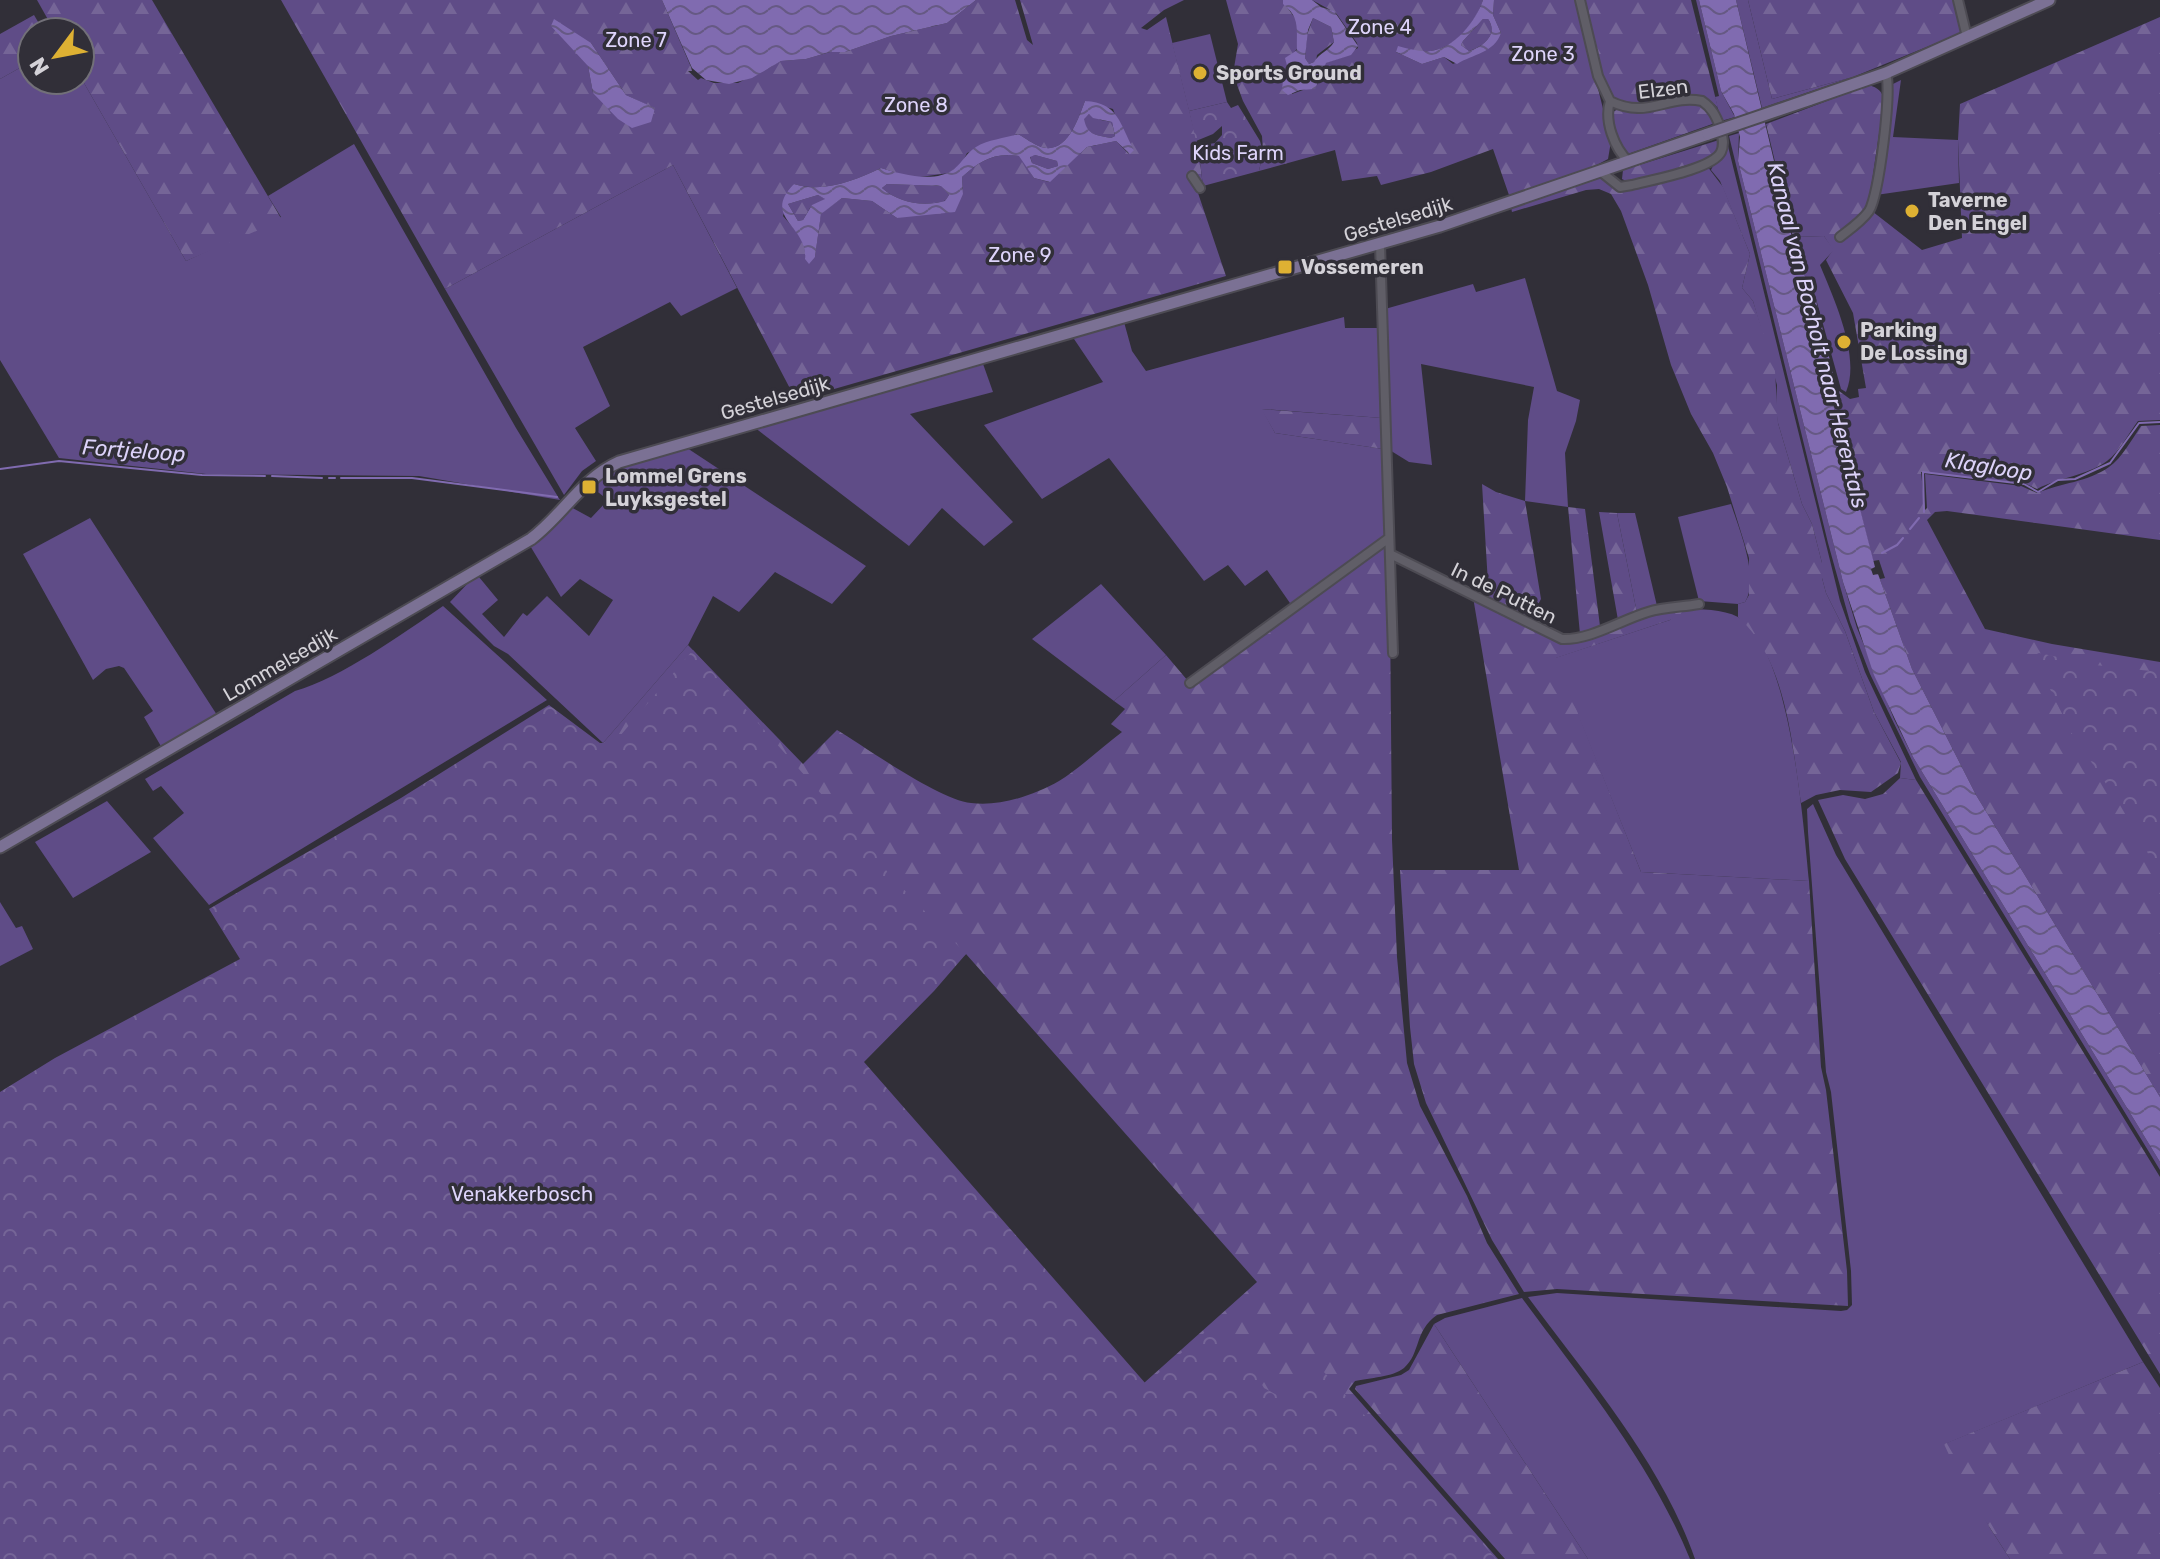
<svg xmlns="http://www.w3.org/2000/svg" width="2160" height="1559" viewBox="0 0 2160 1559" font-family="Rubik,sans-serif">
<defs>
<pattern id="forest-firs" width="22" height="20" patternUnits="userSpaceOnUse" patternTransform="scale(2)"><rect width="22" height="20" fill="#5f4c87"/><path d="M5 1l3.5 6h-7zM16 11l3.5 6h-7z" fill="#756597"/></pattern>
<pattern id="park-crowns" width="20" height="18" patternUnits="userSpaceOnUse" patternTransform="scale(2)"><rect width="20" height="18" fill="#5f4c87"/><path d="M2 6a3 3 0 1 1 6 0M12 15a3 3 0 1 1 6 0" fill="none" stroke="#756597"/></pattern>
<pattern id="water-waves" width="16" height="10" patternUnits="userSpaceOnUse" patternTransform="scale(2)"><rect width="16" height="10" fill="#806bb0"/><path d="M0 5q4-4 8 0t8 0" fill="none" stroke="#665984"/></pattern>
</defs>
<rect width="100%" height="100%" fill="#312f38"/>
<!-- grass -->
<path fill="#5f4c87" d="M1696,0H1699L1721,91L1735,117L1721,121L1715,97L1719,96Z
M1736,0H1748L1772,99L1853,77L1762,108Z
M1210,34L1227,102L1189,111L1172,43Z
M32,61V80H80V76L186,261L281,217L268,196L354,144L516,428L560,500L419,476L206,474L59,458L0,360V79Z
M1901,80L1893,137L1958,140L1959,183L1876,195L1887,138L1893,84Z
M1739,133L1738,161L1843,582L1857,628L1894,719L1913,757L2160,1162V1170L1920,777L1870,674L1850,622L1828,543L1729,136Z
M1726,138L1840,601L1865,672L1916,780L1900,778L1901,762L1874,712L1845,631L1826,593L1822,578V563L1812,524L1802,504L1778,423L1776,409L1777,385L1753,301L1742,288L1750,254L1720,181L1711,170Z
M673,165L737,288L681,316L670,302L583,347L610,406L575,428L596,461L582,471L564,495L445,289Z
M1824,236L1834,250L1820,265C1834,299 1861,357 1846,392L1841,389L1813,288L1799,267L1793,237Z
M1525,278L1557,391L1580,400L1576,421L1565,453L1568,507L1525,501L1528,420L1534,387L1421,364L1432,465L1409,462L1388,449L1385,309L1473,284L1476,292Z
M1344,317L1345,328H1381L1382,418L1262,409L1275,433L1383,449L1387,534L1292,606L1267,570L1245,586L1228,565L1204,581L1109,458L1042,499L984,425L1103,382L1072,336L1124,322L1132,351L1146,371Z
M982,361L993,392L910,414L1013,522L984,546L942,508L909,546L754,427Z
M684,446L866,566L832,604L775,572L739,612L713,596L688,645L603,743L508,654L494,646L450,602L470,581L479,577L498,600L482,614L504,637L523,613L527,616L547,596L589,636L613,600L580,579L561,597L529,544L569,506L591,518L608,500L589,485L619,466Z
M1731,504C1739,529 1760,578 1745,602L1738,604L1699,601L1678,517Z
M1617,513H1635L1657,606L1637,613Z
M90,518L217,715L162,748L144,717L153,711L124,668L119,666L106,669L93,680L23,554Z
M1101,584L1166,655L1114,701L1032,639Z
M443,606L547,700L209,905L153,838L184,813L161,786L153,791L145,779L295,691C341,678 402,634 443,606Z
M1684,609C1700,609 1723,609 1738,617C1791,647 1803,823 1809,881L1641,872L1555,658L1670,620Z
M107,801L151,852L73,898L35,842Z
M1813,804L1836,855L2143,1362L1945,1444L1990,1528L2010,1559H1695C1660,1460 1589,1380 1528,1297L1557,1293L1841,1311L1847,1310L1852,1305L1851,1271L1831,1092L1826,1072L1808,832L1807,809Z
M0,902L16,928L22,926L33,949L0,966Z
M1522,1298C1584,1382 1650,1462 1690,1559H1588L1434,1324L1445,1318Z"/>
<!-- forest -->
<path fill="url(#forest-firs)" fill-rule="evenodd" d="M37,0H152L282,220L186,261L80,76V32H55Z
M281,0H662L691,67L692,71H688L698,80L701,78L714,83H738L781,61L806,59L830,52H845L891,36L947,23L976,0H1015L1027,40L1033,45L1020,0H1184L1164,10L1141,28L1147,30L1166,17L1198,146L1203,186L1197,190L1226,276L796,400L673,165L445,289ZM591,43L626,95L654,108L593,93L588,66ZM1085,101L1113,109L1129,154L1116,141L1087,147L1049,182L1034,178L1020,156C994,152 980,161 962,177L963,194L897,218L872,201L842,198L821,213L815,257L805,259C807,240 795,230 783,216L794,184C824,193 853,181 881,168L913,178L949,173L962,163L967,153L1018,134C1025,138 1033,144 1041,147C1067,155 1078,119 1085,101Z
M1226,0H1283C1287,10 1297,17 1299,28C1300,35 1297,42 1297,49C1285,62 1285,53 1289,73L1285,77L1292,94L1317,85L1325,63L1343,57L1358,48L1357,43L1336,13L1312,0H1483C1477,20 1457,46 1435,50C1423,53 1409,51 1396,52L1422,64L1444,57L1453,64L1466,58L1501,33L1493,15L1494,0H1576L1611,141L1608,159L1589,169L1509,195L1493,149L1431,172L1381,185L1377,176L1342,181L1335,150L1259,171L1263,152L1262,136L1243,101L1233,74L1238,44Z
M1583,0H1691L1718,108C1685,71 1630,135 1605,86C1594,63 1590,25 1583,0Z
M1748,0H1953L1961,33L1853,77L1772,99Z
M34,15L44,32H32V61L0,79V34Z
M2160,17V420L2138,421C2129,433 2119,452 2107,461C2086,476 2060,477 2037,489L2024,483L1921,472L1925,510L1927,508L1925,474L2021,486L2037,493C2061,483 2088,482 2109,467C2122,458 2132,439 2141,426L2160,425V540L1947,511L1935,512L1927,520L1985,629L2052,644L2160,662V1097L1976,795L1912,669L1878,574L1880,579L1885,578L1879,560L1873,561L1834,408L1839,391L1850,399L1859,397L1858,389L1866,388L1853,313L1826,260L1833,250L1824,236L1793,237L1766,124L1869,85C1878,88 1882,91 1884,100L1868,208L1922,250L1962,238L1958,140L1960,104Z
M1313,18L1331,27L1334,42L1317,55L1316,61L1309,64L1305,58L1307,35Z
M1483,19H1488C1499,34 1483,47 1469,51L1461,45L1463,41Z
M1682,102C1700,104 1708,105 1715,123L1628,154L1623,151L1611,115C1619,104 1624,112 1635,113C1649,115 1668,106 1682,102Z
M1089,114L1101,120L1112,122L1115,136L1111,138C1096,135 1087,135 1083,119Z
M1719,140L1716,154L1710,158L1630,183L1622,179L1623,170Z
M1035,155L1057,161L1058,166L1048,169L1032,163L1030,156Z
M1707,166L1723,187L1750,254L1742,288L1753,301L1775,371L1778,423L1802,504L1812,524L1822,563V578L1826,593L1845,631L1874,712L1901,763L1898,773L1871,792L1840,790L1816,795L1801,803C1792,743 1786,659 1738,617V604L1745,602L1749,595V558L1727,487L1713,453L1691,414L1671,365L1648,285L1621,211L1611,194L1599,189L1586,190L1512,212L1511,207L1598,177C1608,180 1615,190 1626,190Z
M887,184L942,186L949,195L945,201C923,207 899,203 882,188Z
M818,195L826,199L810,208L803,220L798,221L788,204Z
M1261,409L1382,418L1383,449L1275,433Z
M1482,484L1496,492L1525,501L1541,599L1530,619L1489,600Z
M1568,507L1585,509L1600,626L1580,634Z
M1599,512L1617,513L1637,613L1618,620Z
M1386,542L1390,609L1392,840L1397,957L1407,1063L1420,1106L1467,1196L1487,1243L1519,1294L1437,1315C1414,1331 1421,1353 1404,1368C1393,1377 1369,1378 1355,1381L1349,1389L1498,1559H1293L1144,1383L1257,1282L966,954L921,993L603,743L688,645L803,764L837,730C867,748 939,800 971,803C1000,807 1034,795 1059,781C1079,769 1102,747 1122,732L1111,724L1125,709L1114,701L1166,655L1188,681Z
M1473,597L1561,643H1571L1652,615L1684,609L1679,616L1670,620L1556,658L1641,872L1809,881L1821,1067L1826,1090L1847,1271L1848,1306L1557,1289L1524,1292L1492,1240L1426,1103L1414,1064L1410,1027L1400,870H1519Z
M1900,778L1916,780L2160,1177V1374L1845,859L1818,800L1843,795L1865,799L1883,794Z
M1434,1324L1588,1559H1505L1355,1389L1356,1386L1401,1375L1409,1370Z
M2143,1362L2160,1388V1559H2010L1965,1489L1944,1444Z"/>
<!-- park -->
<path fill="url(#park-crowns)" d="M1227,102L1231,108L1238,105L1260,141L1263,152L1259,171L1203,186L1198,146L1215,143L1222,135V126L1213,134L1196,141L1189,111Z
M693,650L831,805L868,842L888,873L966,954L934,991L864,1062L1146,1384L1212,1326L1227,1351L1249,1363L1264,1388L1286,1400L1302,1382L1322,1370L1444,1500L1496,1559H0V1092L55,1058L240,959L209,909L401,798L549,705L600,743H614Z
M2039,653L2095,665L2160,672V865L2157,869L2117,800L2071,732L2050,689L2028,658Z"/>
<!-- water -->
<path fill="url(#water-waves)" fill-rule="evenodd" d="M662,0H976L947,23L891,36L845,52H830L806,59L781,61L752,78L729,84L706,80L692,68Z
M1283,0H1312L1321,7L1334,11L1358,46L1351,55L1326,63L1315,89L1300,90L1288,95L1282,90L1283,80L1289,73L1285,58L1297,50C1296,30 1301,18 1283,4ZM1313,18L1331,27L1334,42C1329,51 1320,52 1314,62L1309,64L1305,58L1308,30Z
M1483,0H1494L1493,15L1501,33C1494,53 1473,54 1457,64L1444,57L1422,64L1396,52L1398,46C1409,49 1420,52 1430,51C1454,49 1476,21 1483,0ZM1483,19H1488C1499,34 1483,47 1469,51L1461,45L1463,41Z
M1699,0H1736L1799,267L1813,288L1837,391L1834,408L1875,567L1871,569L1873,575L1878,574L1912,669L1976,795L2160,1097V1162L1913,757L1874,675L1843,582L1738,161L1740,137L1734,114L1721,91Z
M554,19L591,43L626,95L655,108L651,122L632,128L618,119L593,93L588,66L551,26Z
M1085,101C1119,103 1119,123 1134,150L1130,154L1116,141L1087,147L1050,182L1034,178L1019,156C994,152 980,161 962,177L963,194L955,212L897,218L872,201L842,198L821,214L815,257L809,264L805,259C808,225 761,218 794,184C824,193 853,181 881,168C901,174 935,184 954,169C963,162 966,153 976,147C987,140 1005,138 1018,134C1025,138 1033,144 1041,147C1067,155 1078,119 1085,101ZM1089,114L1093,118L1112,122L1115,136L1111,138C1096,135 1087,135 1084,119ZM1035,155L1057,161L1058,166L1048,169L1032,163L1030,157ZM887,184L941,186L949,195L945,201C923,207 899,203 882,188ZM818,195L825,199L812,205L803,220L798,221L788,204Z"/>
<g fill="none" stroke-linecap="round" stroke-linejoin="round">
<!-- stream -->
<path stroke="#806bb0" stroke-width="2" d="M0,469L59,461L202,475L265,476
M272,476L322,478
M329,478H335
M341,478H412L557,497
M1924,512L1923,472L2024,484L2038,492L2058,480L2075,479L2110,463L2139,423L2160,422
M1910,529L1919,518
M1882,553L1897,545L1903,538"/>
<!-- minor casing -->
<g stroke="#4d4b53" stroke-width="12">
<path id="minor" d="M1580,0L1598,76L1610,101C1604,121 1614,148 1629,162
M1958,0L1967,37
M1600,171L1620,187L1632,185C1651,180 1713,169 1721,152C1725,144 1722,135 1720,127C1716,116 1712,108 1702,101C1667,94 1648,120 1610,101
M1192,176L1200,188
M1840,237C1849,230 1862,221 1869,211C1879,195 1892,91 1886,73
M1380,244L1393,653
M1390,554L1562,639C1591,640 1621,620 1648,612C1664,607 1683,607 1699,604
M1190,683L1389,538"/>
</g>
<!-- secondary casing -->
<g stroke="#4d4b53" stroke-width="15">
<path id="secondary" d="M1808,100L1886,73L2049,0
M0,847L531,539C563,515 581,479 619,462L1440,226L1708,134"/>
</g>
<!-- minor -->
<use href="#minor" stroke="#605e67" stroke-width="8"/>
<!-- secondary -->
<use href="#secondary" stroke="#7b7194" stroke-width="11"/>
<!-- secondary-bridge casing -->
<g stroke="#4d4b53" stroke-width="15" stroke-linecap="butt">
<path id="secondary-bridge" d="M1708,134L1808,100"/>
</g>
<!-- secondary-bridge -->
<use href="#secondary-bridge" stroke="#7b7194" stroke-width="11"/>
</g>
<!-- markers -->
<g fill="#deb133" stroke="#312f38" stroke-width="3">
<circle cx="1200" cy="73" r="8"/>
<circle cx="1912" cy="211" r="8"/>
<rect x="1277" y="259" width="16" height="16" rx="4"/>
<circle cx="1844" cy="342" r="8"/>
<rect x="581" y="479" width="16" height="16" rx="4"/>
</g>
<g text-anchor="middle" stroke-width="7" stroke-linejoin="round" paint-order="stroke">
<!-- park labels -->
<g font-size="20" fill="#ded4fb" stroke="#312f38">
<text x="1380" y="34">Zone 4</text>
<text x="636" y="47">Zone 7</text>
<text x="1543" y="61">Zone 3</text>
<text x="916" y="112">Zone 8</text>
<text x="1238" y="160">Kids Farm</text>
<text x="1020" y="262">Zone 9</text>
<text x="522" y="1201">Venakkerbosch</text>
</g>
<!-- poi labels -->
<g font-size="20" font-weight="bold" fill="#d4d2d8" stroke="#312f38" text-anchor="start">
<text x="1216" y="80">Sports Ground</text>
<text x="1928" y="207">Taverne<tspan x="1928" dy="23">Den Engel</tspan></text>
<text x="1301" y="274">Vossemeren</text>
<text x="1860" y="337">Parking<tspan x="1860" dy="23">De Lossing</tspan></text>
<text x="605" y="483">Lommel Grens<tspan x="605" dy="23">Luyksgestel</tspan></text>
</g>
<!-- street labels -->
<g font-size="20" fill="#d4d2d8" stroke="#312f38">
<text transform="translate(1663 89) rotate(-7)" y="7">Elzen</text>
<text transform="translate(1398 219) rotate(-17)" y="7">Gestelsedijk</text>
<text transform="translate(775 398) rotate(-16)" y="7">Gestelsedijk</text>
<text transform="translate(1504 593) rotate(26)" y="7">In de Putten</text>
<text transform="translate(280 664) rotate(-30)" y="7">Lommelsedijk</text>
</g>
<!-- water labels -->
<g font-size="22" font-style="italic" fill="#dcd2f9" stroke="#312f38">
<text transform="translate(1818 335) rotate(76)" y="8">Kanaal van Bocholt naar Herentals</text>
<text transform="translate(134 450) rotate(4)" y="8">Fortjeloop</text>
<text transform="translate(1989 466) rotate(9)" y="8">Klagloop</text>
</g>
</g>
<!-- north arrow -->
<g transform="translate(56 56) rotate(238)"><circle r="38" fill="#312f38" stroke="#727078" stroke-width="2"/>
<path d="M0-6L14 30L0 20L-14 30Z" fill="#deb133"/>
<text y="-12" font-size="22" font-weight="bold" text-anchor="middle" fill="#d4d2d8">N</text>
</g>
</svg>
